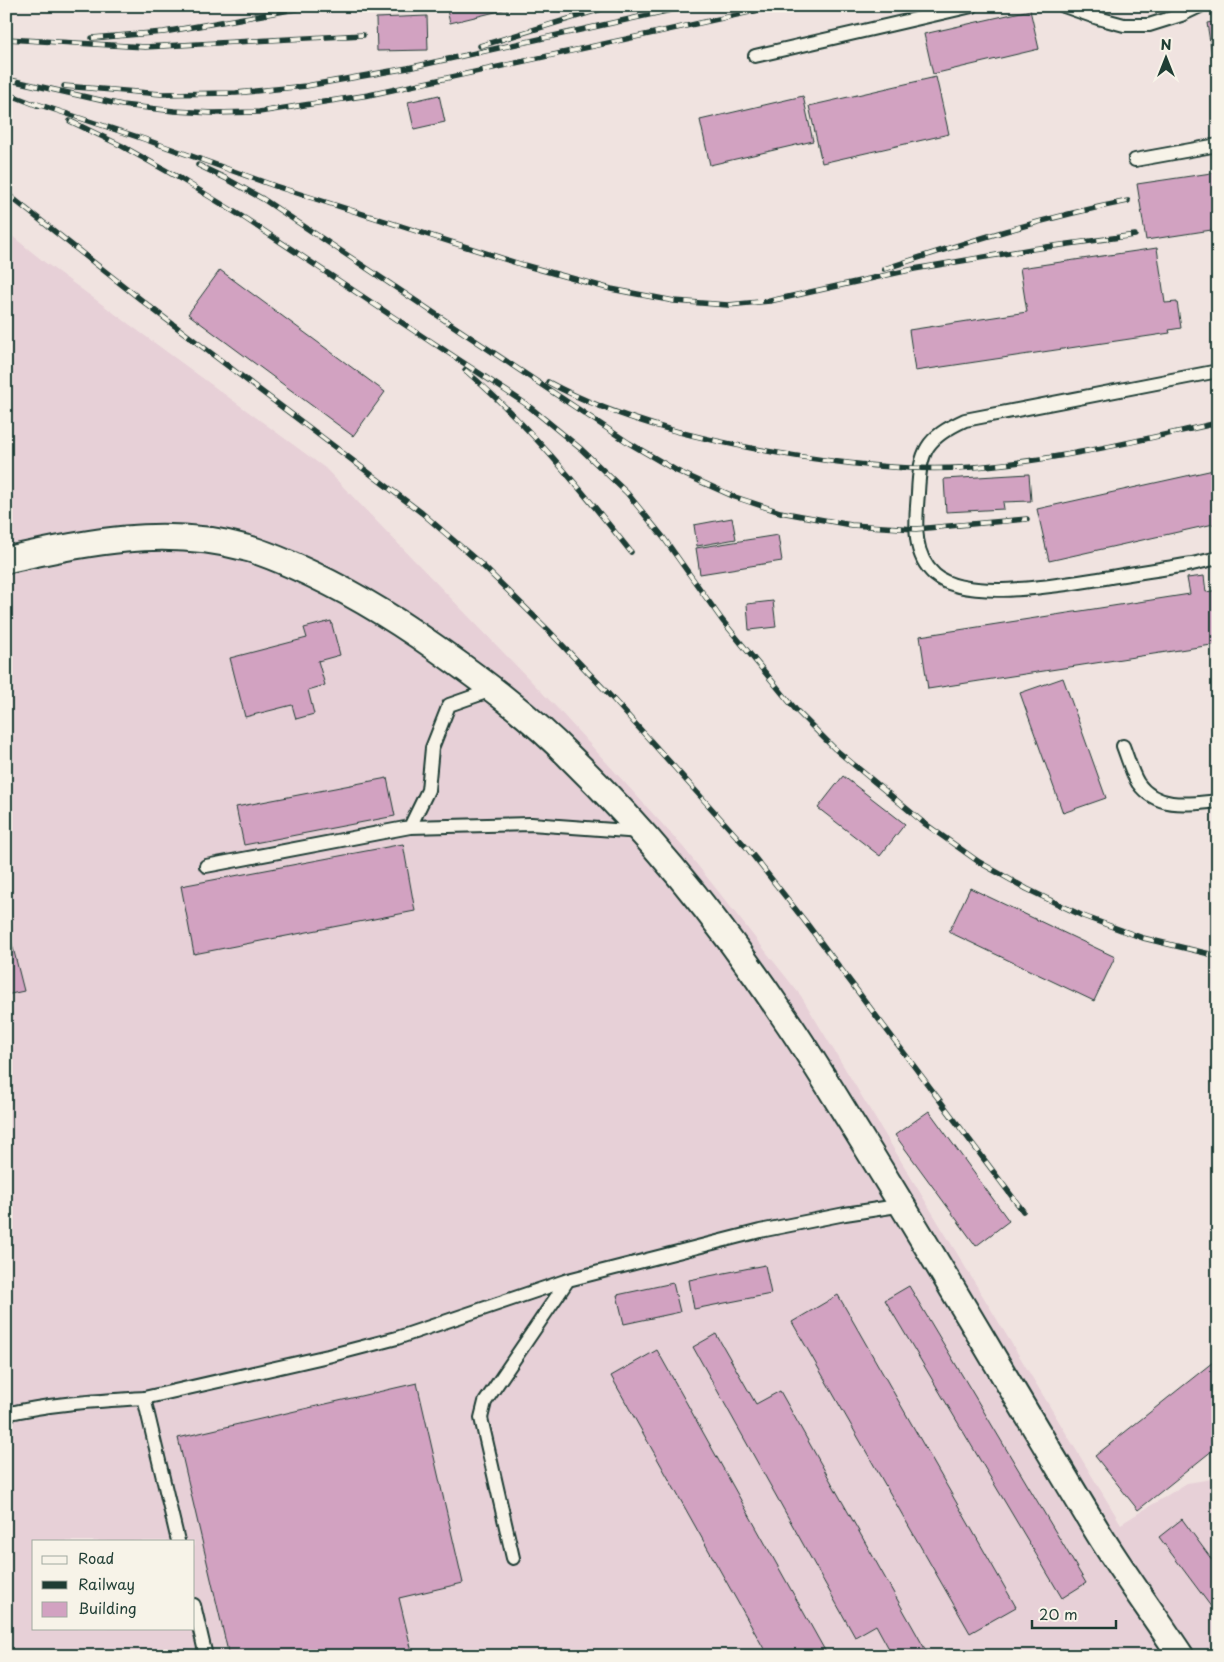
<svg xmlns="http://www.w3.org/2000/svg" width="1224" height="1662" viewBox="0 0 1224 1662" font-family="'Playpen Sans',sans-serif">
<rect width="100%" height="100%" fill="#f0e3e0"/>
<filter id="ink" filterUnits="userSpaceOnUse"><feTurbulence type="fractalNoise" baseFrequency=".02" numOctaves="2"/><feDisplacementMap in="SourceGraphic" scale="10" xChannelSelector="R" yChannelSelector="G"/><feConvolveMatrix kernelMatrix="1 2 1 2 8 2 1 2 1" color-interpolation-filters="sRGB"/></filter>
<g filter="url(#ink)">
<!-- built -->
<path fill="#e7d0d7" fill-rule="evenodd" d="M6,231L43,261L325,468L558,709L683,847L801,996L1121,1524L1187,1483L1218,1478V1656H6ZM34,1541H194V1628H34Z"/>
<!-- building -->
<path fill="#d2a2c1" stroke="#1f3d34" d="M446,6H520L450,23Z
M1030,10L1039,49L933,74L924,34Z
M427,16L428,50L377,51L376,18Z
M1218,21V80H1216L1207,23Z
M936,77L949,134L822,163L809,106Z
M439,95L445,122L414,129L408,102Z
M803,96L813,141L710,165L700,120Z
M1218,172V229L1146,240L1137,184Z
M1157,248L1165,303L1177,302L1181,328L1169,330L1170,333L915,371L909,330L1027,312L1020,268Z
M220,270L385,392L353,436L188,314Z
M1218,469V523L1049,561L1037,509Z
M1029,474L1031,501L1003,502L1004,509L946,512L944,479Z
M732,518L736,539L697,546L694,525Z
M778,535L782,561L700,574L696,548Z
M1204,576L1206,592L1218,590V644L928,689L920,636L1190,594L1187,578Z
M773,601L776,627L749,630L747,604Z
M331,621L340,655L318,661L325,685L308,690L314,714L296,719L292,705L245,717L230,658L307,638L304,628Z
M1063,678L1106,798L1063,813L1020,693Z
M843,776L905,824L880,856L818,808Z
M387,778L395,816L244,845L236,807Z
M403,844L415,911L194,954L181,886Z
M970,888L1115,957L1094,1001L949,932Z
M6,920L24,991L6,995Z
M929,1111L1009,1221L976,1246L895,1135Z
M765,1265L771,1294L694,1309L689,1280Z
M673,1283L680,1312L624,1324L617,1295Z
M909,1286L1086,1583L1062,1598L885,1300Z
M838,1295L1016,1607L970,1633L792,1322Z
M716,1334L756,1404L780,1391L929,1656H893L876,1625L855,1637L693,1347Z
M657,1350L828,1656H768L611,1376Z
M1218,1358V1446L1138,1510L1095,1456Z
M417,1383L463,1583L399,1598L413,1656H229L178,1438Z
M1182,1519L1218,1568V1616L1159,1537Z"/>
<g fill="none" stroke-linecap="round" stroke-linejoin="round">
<!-- service casing -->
<g stroke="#1f3d34" stroke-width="16">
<path id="service" d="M1064,6L1098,18L1124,25H1149L1181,15L1200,6
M755,56L972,6
M1135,160L1218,145
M1218,371L965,420C926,438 920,450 918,493C916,520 911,554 935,575C967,603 1066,584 1105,578C1134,573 1163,569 1192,564L1218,558
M1123,746C1127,756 1132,774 1138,783C1157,810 1190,804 1218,801
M410,827L428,790L432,748L449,705L492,690
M206,866L410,827L531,824L641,832
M6,1414C52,1403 98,1401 144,1398
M178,1541L144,1398L328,1356L397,1338L568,1280
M513,1558L481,1418L485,1402L568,1280L760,1231L845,1214L904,1205
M194,1605L206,1656"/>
</g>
<!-- minor casing -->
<g stroke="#1f3d34" stroke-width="29">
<path id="minor" d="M6,560C85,542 166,526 246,548C262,552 278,559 294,566C344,588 391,616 436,648C483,681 530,716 570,757C650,835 722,924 784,1017C807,1050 828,1085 849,1119C935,1256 1015,1396 1099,1534C1125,1576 1154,1615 1181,1656"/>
</g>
<!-- service -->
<use href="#service" stroke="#f7f3e8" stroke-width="12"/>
<!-- minor -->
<use href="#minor" stroke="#f7f3e8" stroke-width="25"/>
<!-- rail casing -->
<g stroke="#1f3d34" stroke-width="5.5">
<path id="rail" d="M92,38L164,32L313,6
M6,39L145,47L363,35
M480,46L611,6
M6,79L122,105L174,111L213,113L259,112L369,95L778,6
M64,86L161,94L236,93L306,86L408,68L689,6
M6,93L39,106
M34,103L144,139L275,186L520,264L611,289L674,301L728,305L770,301L914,269L1032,249L1135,235
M70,121L122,146L181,179L246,219L434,344
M198,165L227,179L263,199L629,443L677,471L735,497L780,512L851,525L916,529L1027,519
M6,193L154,310L422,513L481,564L548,630L604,689L747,848L804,920L1023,1211
M884,269C964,243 1045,217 1128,201
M429,340L526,404L581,449L627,493L663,537L722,620L796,710L835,749L924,823L979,862L1027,889L1083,916L1143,938L1218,956
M465,370C528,424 579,487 631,552
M548,382C624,423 711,442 796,456C862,466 929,473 995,465C1071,457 1144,439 1218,423"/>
</g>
<!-- rail -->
<use href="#rail" stroke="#f7f3e8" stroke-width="4" stroke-dasharray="11" stroke-linecap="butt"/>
</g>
</g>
<!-- margin -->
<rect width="1224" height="1662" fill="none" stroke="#f7f3e8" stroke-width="25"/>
<rect x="12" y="12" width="1199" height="1637" fill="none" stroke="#1f3d34" stroke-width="2" filter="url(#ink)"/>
<!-- legend -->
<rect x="32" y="1540" width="162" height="90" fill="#f7f3e8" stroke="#a1aaa0"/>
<rect x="42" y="1556" width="25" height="8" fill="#f7f3e8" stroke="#a1aaa0"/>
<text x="78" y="1564" font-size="15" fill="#1f3d34">Road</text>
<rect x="42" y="1581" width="25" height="8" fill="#1f3d34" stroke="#a1aaa0"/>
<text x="78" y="1590" font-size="15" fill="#1f3d34">Railway</text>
<rect x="42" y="1602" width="25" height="15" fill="#d2a2c1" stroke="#a1aaa0"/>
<text x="78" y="1614" font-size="15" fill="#1f3d34">Building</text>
<!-- north arrow -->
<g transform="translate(1166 58)" stroke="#f7f3e8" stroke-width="4" paint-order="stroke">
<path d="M0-4L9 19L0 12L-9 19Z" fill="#1f3d34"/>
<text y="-8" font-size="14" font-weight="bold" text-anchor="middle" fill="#1f3d34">N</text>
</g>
<!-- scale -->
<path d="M1032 1620v8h84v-8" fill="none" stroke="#1f3d34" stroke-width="2.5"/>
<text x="1039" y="1620" font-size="15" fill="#1f3d34" stroke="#f7f3e8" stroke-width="4" paint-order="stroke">20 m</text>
</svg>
